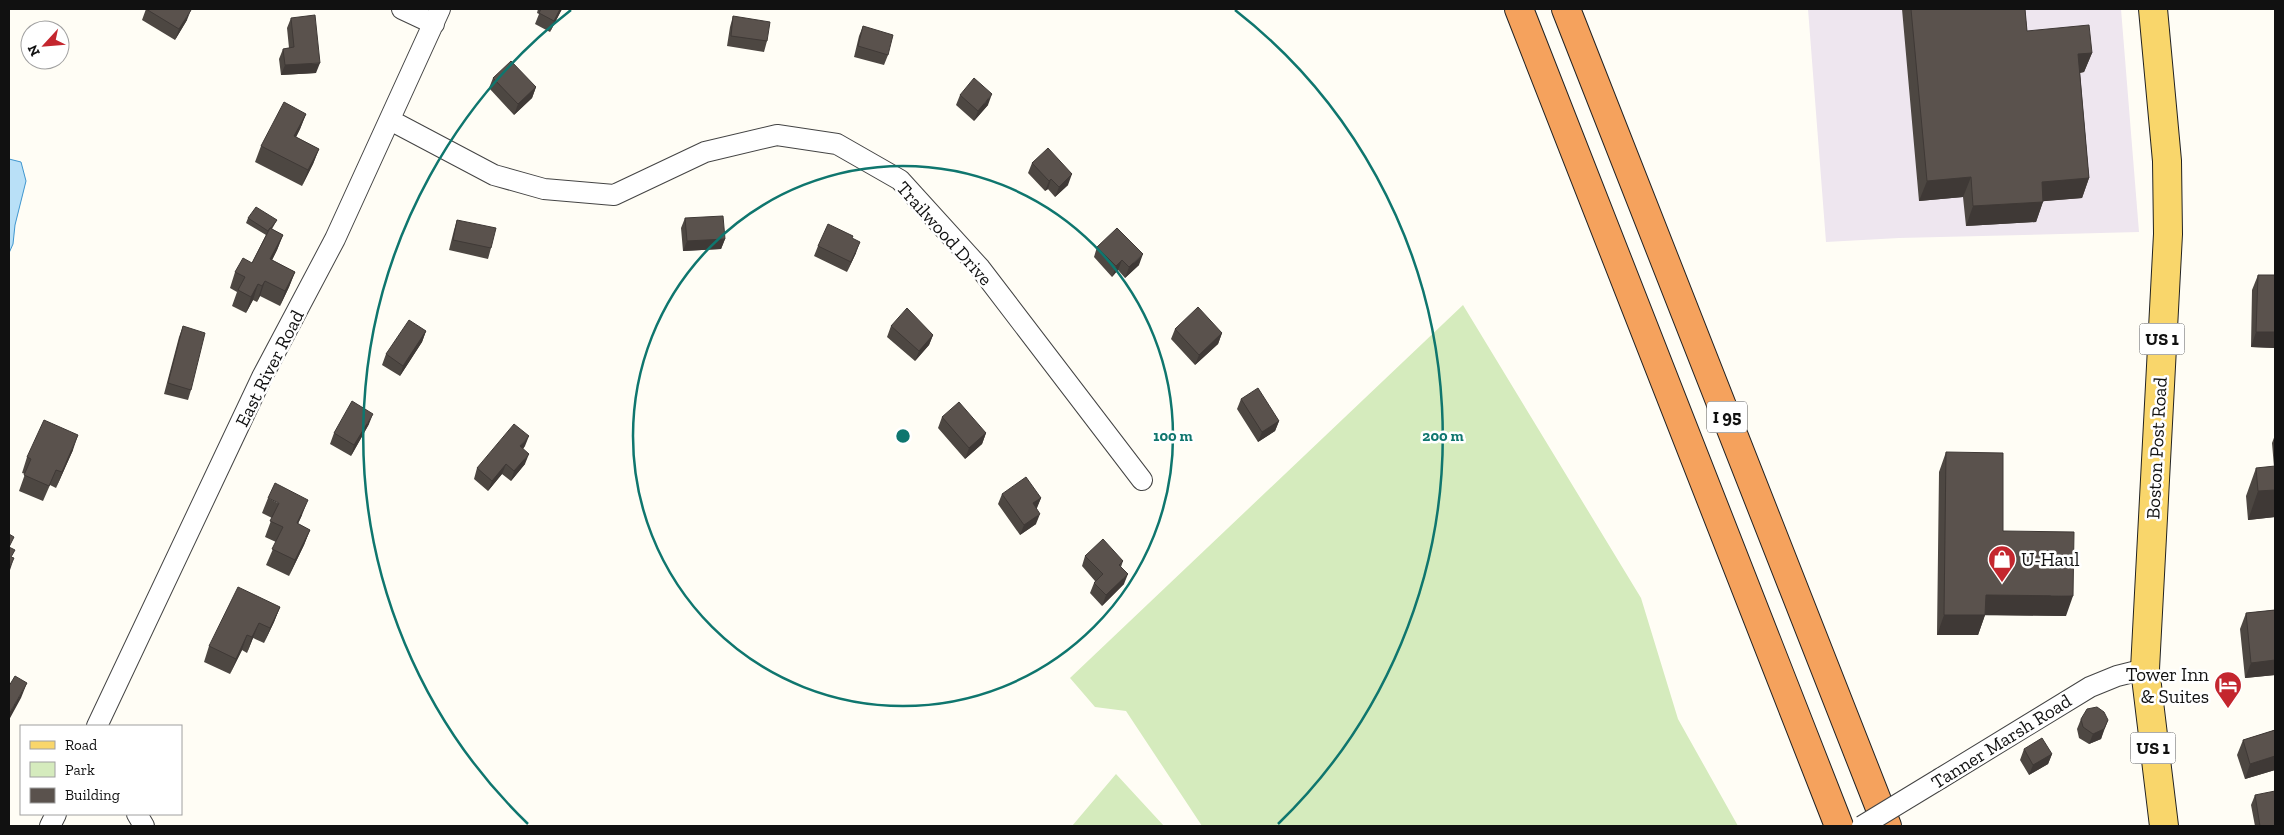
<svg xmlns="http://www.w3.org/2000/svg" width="2284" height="835" viewBox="0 0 2284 835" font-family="'Zilla Slab',serif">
<rect width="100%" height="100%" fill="#fffdf5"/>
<!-- industrial -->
<path fill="#eee6ef" d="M1808,9H2121L2139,232L1899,238L1826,242Z"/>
<!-- green -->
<path fill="#d5ebbd" d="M1463,305L1641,598L1678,719L1738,826H1202L1126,711L1095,707L1070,678Z
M1116,774L1164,826H1072Z"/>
<!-- water -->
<path fill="#b9e0f7" stroke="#3f96cf" d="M9,159L21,162L26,181L15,225L13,244L9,253Z"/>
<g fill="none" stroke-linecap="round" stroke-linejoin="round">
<!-- minor casing -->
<g stroke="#444" stroke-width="22">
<path id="minor" d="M402,9L434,24
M390,120L494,175L544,189L614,195L705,152L777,135L837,144L900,180L980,268L1142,480
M97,726L262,377L335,239L440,9
M1941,778L2090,687L2117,676L2145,669
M137,814L144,826
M50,826L56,814"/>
</g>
<!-- primary casing -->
<g stroke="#222" stroke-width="30">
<path id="primary" d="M2153,9L2167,161L2168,234L2145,669L2164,826"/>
</g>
<!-- motorway casing -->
<g stroke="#222" stroke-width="30">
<path id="motorway" d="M1519,9L1839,826
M1566,9L1887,826"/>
</g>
<!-- minor -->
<use href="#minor" stroke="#fff" stroke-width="20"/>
<!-- primary -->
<use href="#primary" stroke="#f9d66b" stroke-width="28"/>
<!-- motorway -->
<use href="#motorway" stroke="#f5a25d" stroke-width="28"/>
<!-- minor-bridge casing -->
<g stroke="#444" stroke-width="22" stroke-linecap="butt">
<path id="minor-bridge" d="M1862,826L1941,778"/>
</g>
<!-- minor-bridge -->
<use href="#minor-bridge" stroke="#fff" stroke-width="20"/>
</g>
<!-- wall -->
<path fill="#4d4742" d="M146,9L187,20L175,40L142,20Z
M538,9H562L550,32L535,24L539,14L537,13Z
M1902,9H2025L2027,31L2092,53L2084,72L2080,73L2089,178L2082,198L2043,201L2036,222L1966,226L1963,197L1919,201Z
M733,16L767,41L764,52L727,46L730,27Z
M291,18L316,73L281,75L279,59L283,49L289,48L287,28Z
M863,26L888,55L884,65L854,57L859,36Z
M493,78L536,87L532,98L514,115L489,88Z
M960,95L988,105L974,121L956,105Z
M306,114L300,129L296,137L319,149L313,164L302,186L255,162L261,146Z
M1032,163L1068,185L1055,197L1048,189L1045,191L1028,173Z
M248,218L277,220L272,229L283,235L277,250L272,260L295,272L289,287L280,306L260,296L257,302L253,300L246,313L232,306L237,292L230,288L235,272L252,263L266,235L246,223Z
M685,218L725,239L721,249L683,251L681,228Z
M457,220L491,248L488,259L449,250L454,230Z
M852,238L856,253L847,272L814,256L818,246Z
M1097,247L1139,265L1125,278L1118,270L1112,277L1094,257Z
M2258,275H2275V348L2251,347L2252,290Z
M183,326L191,390L188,400L164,394L179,337Z
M891,326L933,335L929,345L915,361L887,337Z
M1175,329L1222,333L1218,344L1195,365L1171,339Z
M426,331L422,342L400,376L382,365L386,354Z
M1241,399L1279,421L1275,431L1258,442L1237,409Z
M942,417L986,433L982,444L965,459L938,428Z
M369,424L351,456L330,444L334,433Z
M2275,435V517L2248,520L2246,496L2256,468L2274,467L2272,443Z
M525,446L523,449L525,464L511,481L502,474L488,491L474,479L477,468Z
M73,450L56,488L50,485L43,501L19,491L25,474L22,473L27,457Z
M1946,452L2003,531L2066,616L1985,615L1978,635H1937L1939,472Z
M1002,494L1041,498L1036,509V524L1020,535L998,504Z
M268,498L302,515L298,524L310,530L304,545L289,576L266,565L276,542L265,537L272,518L262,513Z
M1085,556L1123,561L1121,567L1124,584L1102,606L1090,593L1094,583L1095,581L1082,566Z
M280,607L274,622L264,643L253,638L247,653L242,650L230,674L204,662L209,646Z
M2275,610V675L2245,678L2240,629L2246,613Z
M2081,719L2108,720L2101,739L2089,744L2079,738L2077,729Z
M2275,730V770L2245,779L2237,755L2243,740Z
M2024,749L2052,754L2048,764L2029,775L2020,760Z
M2255,795L2275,826H2255L2251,805Z"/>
<!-- shaded-wall -->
<path fill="#3f3936" d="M560,9H562L550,32L554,21Z
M191,10L187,20L175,40L179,29Z
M2092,53L2084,72L2071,74L2078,54Z
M320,63L316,73L281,75L285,65Z
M536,87L532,98L514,115L518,104Z
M992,94L988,105L974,121L978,111Z
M306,114L300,129L289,151L294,136Z
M319,149L313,164L302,186L308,170Z
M1072,174L1068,185L1055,197L1059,187Z
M1971,177L1963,197L1919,201L1927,181Z
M2089,178L2082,198L2034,202L2042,182Z
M1051,179L1048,189L1045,191L1049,181Z
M2043,202L2036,222L1966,226L1973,206Z
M283,235L277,250L265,274L270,259Z
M725,239L721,249L683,251L687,241Z
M860,242L856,253L847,272L851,262Z
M1143,254L1139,265L1125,278L1129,267Z
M1122,260L1118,270L1112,277L1116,266Z
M295,272L289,287L280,306L285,291Z
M265,281L260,296L257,302L262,286Z
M258,284L253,300L246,313L251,297Z
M426,331L422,342L400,376L403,366Z
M2256,332H2275V348L2251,347Z
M1222,333L1218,344L1195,365L1199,355Z
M933,335L929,345L915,361L919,351Z
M373,414L369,424L351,456L354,445Z
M1279,421L1275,431L1258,442L1262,432Z
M986,433L982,444L965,459L969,448Z
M78,435L73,450L56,488L62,472Z
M529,436L525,446L516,457L520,446Z
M529,454L525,464L511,481L514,471Z
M506,464L502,474L488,491L492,481Z
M2275,490V517L2248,520L2258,491Z
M1041,498L1037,508L1029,514L1033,503Z
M308,500L302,515L291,538L297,523Z
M1040,514L1036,524L1020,535L1024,525Z
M310,530L304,545L289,576L295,560Z
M14,558L9,573V568Z
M1128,574L1124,584L1102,606L1106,595Z
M1986,595L2073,596L2066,616L1978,615Z
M280,607L274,622L264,643L270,628Z
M1944,615H1985L1978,635H1937Z
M259,623L247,653L252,637Z
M247,635L242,650L230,674L236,659Z
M2275,660V675L2245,678L2251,663Z
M27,683L21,698L9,720V714Z
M2104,729L2101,739L2089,744L2093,734Z
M2052,754L2048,764L2029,775L2033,765Z
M2275,756V770L2245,779L2250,764Z"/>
<!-- building -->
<path fill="#5a524d" stroke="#3f3936" d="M146,9H189L191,10L179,29Z
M541,9H560L554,21L539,13Z
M1911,9H2025L2027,31L2089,25L2092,53L2078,54L2089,178L2042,182L2043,202L1973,206L1971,177L1927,181Z
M315,15L320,63L285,65L283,49L294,47L291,18Z
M733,16L770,22L767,41L731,36Z
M863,26L893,35L888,55L858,46Z
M511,61L536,87L518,104L493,78Z
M974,78L992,94L978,111L960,95Z
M284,102L306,114L294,136L319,149L308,170L261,146Z
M1048,148L1072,174L1059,187L1051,179L1049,181L1032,163Z
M256,207L277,220L271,228H270L268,231L248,218Z
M723,216L725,239L687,241L685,218Z
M457,220L496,228L491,248L453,240Z
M828,224L853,236L852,238L860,242L851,262L818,246Z
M270,228L283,235L270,259L295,272L285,291L265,281L262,286L258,284L251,297L238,290L245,277L235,272L243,258L252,263Z
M1117,228L1143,254L1129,267L1122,260L1116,266L1097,247Z
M2258,275H2275V332H2256Z
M1198,307L1222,333L1199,355L1175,329Z
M907,308L933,335L919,351L891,326Z
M409,320L426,331L403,366L386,354Z
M183,326L205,333L191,390L168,383Z
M1258,388L1279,421L1262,432L1241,399Z
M352,401L373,414L354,445L334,433Z
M959,402L986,433L969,448L942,417Z
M44,420L78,435L62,472L56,470L49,486L24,475L31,459L27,457Z
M514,424L529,436L520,446L529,454L514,471L506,464L492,481L477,468Z
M1946,452L2003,453V531L2074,532L2073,596L1986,595L1985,615H1944Z
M2275,466V490L2258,491L2256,468Z
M1026,477L1041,498L1033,503L1040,514L1024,525L1002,494Z
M275,483L308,500L297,523L310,530L295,560L272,549L283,527L270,521L279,503L268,498Z
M9,534L14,537L9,547L15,550L11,557L14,558L9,568Z
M1103,539L1123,561L1119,565L1128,574L1106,595L1094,583L1103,574L1085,556Z
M238,587L280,607L270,628L259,623L252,637L247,635L236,659L209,646Z
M2275,610V660L2251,663L2246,613Z
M15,676L27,683L9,714V686Z
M2097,707L2104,712L2108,720L2104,729L2093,734L2083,727L2081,719L2087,709Z
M2275,730V756L2250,764L2243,740Z
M2042,738L2052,754L2033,765L2024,749Z
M2275,791V826H2260L2255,795Z"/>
<!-- distance rings -->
<g fill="none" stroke="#0f766e" stroke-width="2.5">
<circle cx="903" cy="436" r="270"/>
<path d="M528 824A540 540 0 0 1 571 10M1235 10A540 540 0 0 1 1278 824"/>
</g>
<!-- icons -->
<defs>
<g id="shop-pin" transform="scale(1.4375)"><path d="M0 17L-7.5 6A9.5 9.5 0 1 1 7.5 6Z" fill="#c4262e" stroke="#fff"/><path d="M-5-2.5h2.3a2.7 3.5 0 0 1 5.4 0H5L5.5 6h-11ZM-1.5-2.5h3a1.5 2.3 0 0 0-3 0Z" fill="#fff"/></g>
<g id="hotel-pin" transform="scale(1.4375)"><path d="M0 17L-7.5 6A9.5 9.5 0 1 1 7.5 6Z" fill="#c4262e" stroke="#fff"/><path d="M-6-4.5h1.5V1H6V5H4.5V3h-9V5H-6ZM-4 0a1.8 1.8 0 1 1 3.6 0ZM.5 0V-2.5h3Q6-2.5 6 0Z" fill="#fff"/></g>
</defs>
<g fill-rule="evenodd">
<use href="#shop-pin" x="2002" y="559"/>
<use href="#hotel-pin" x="2228" y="685"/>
</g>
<g text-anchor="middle" stroke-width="5" stroke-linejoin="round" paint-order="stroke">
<!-- shield labels -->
<g fill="#fff" stroke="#585858" stroke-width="1">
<rect x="2139.5" y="323.5" width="45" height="31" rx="4"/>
<rect x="1707" y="401.5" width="40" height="31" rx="4"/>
<rect x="2130.5" y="732.5" width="45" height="31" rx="4"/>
</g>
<g font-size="18" font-weight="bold" fill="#111">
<text x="2162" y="345">US 1</text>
<text x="1727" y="423">I 95</text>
<text x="2153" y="754">US 1</text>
</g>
<!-- street labels -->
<g font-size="19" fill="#111" stroke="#fff">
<text transform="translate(945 233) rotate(48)" y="7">Trailwood Drive</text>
<text transform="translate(269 368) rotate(-63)" y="7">East River Road</text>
<text transform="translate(2156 448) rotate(-87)" y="7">Boston Post Road</text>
<text transform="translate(2001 741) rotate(-32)" y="7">Tanner Marsh Road</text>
</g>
<!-- poi labels -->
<g font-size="19" fill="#111" stroke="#fff" text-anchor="start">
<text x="2021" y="566">U-Haul</text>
<text x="2209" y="681" text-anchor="end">Tower Inn<tspan x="2209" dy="22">&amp; Suites</tspan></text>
</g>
</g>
<circle cx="903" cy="436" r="8" fill="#0f766e" stroke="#fff" stroke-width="2.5"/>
<g font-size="15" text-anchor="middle" font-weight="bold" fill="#0f766e" stroke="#fff" stroke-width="5" stroke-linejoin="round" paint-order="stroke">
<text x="1173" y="441">100 m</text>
<text x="1443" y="441">200 m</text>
</g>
<!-- border -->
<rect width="2284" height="835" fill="none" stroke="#111111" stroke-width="20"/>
<!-- legend -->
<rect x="20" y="725" width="162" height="90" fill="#ffffff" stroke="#a0a0a0"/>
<rect x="30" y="741" width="25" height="8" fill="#f9d66b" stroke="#a0a0a0"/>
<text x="65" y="750" font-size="15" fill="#111111">Road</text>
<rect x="30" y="762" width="25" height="15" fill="#d5ebbd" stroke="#a0a0a0"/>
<text x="65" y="775" font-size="15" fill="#111111">Park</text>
<rect x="30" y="788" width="25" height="15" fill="#5a524d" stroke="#a0a0a0"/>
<text x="65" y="800" font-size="15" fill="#111111">Building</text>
<!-- north arrow -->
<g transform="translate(45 45) rotate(244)"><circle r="24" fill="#ffffff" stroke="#a0a0a0"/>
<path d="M0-4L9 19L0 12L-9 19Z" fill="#c4262e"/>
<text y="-8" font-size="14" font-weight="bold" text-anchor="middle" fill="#111111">N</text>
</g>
</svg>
